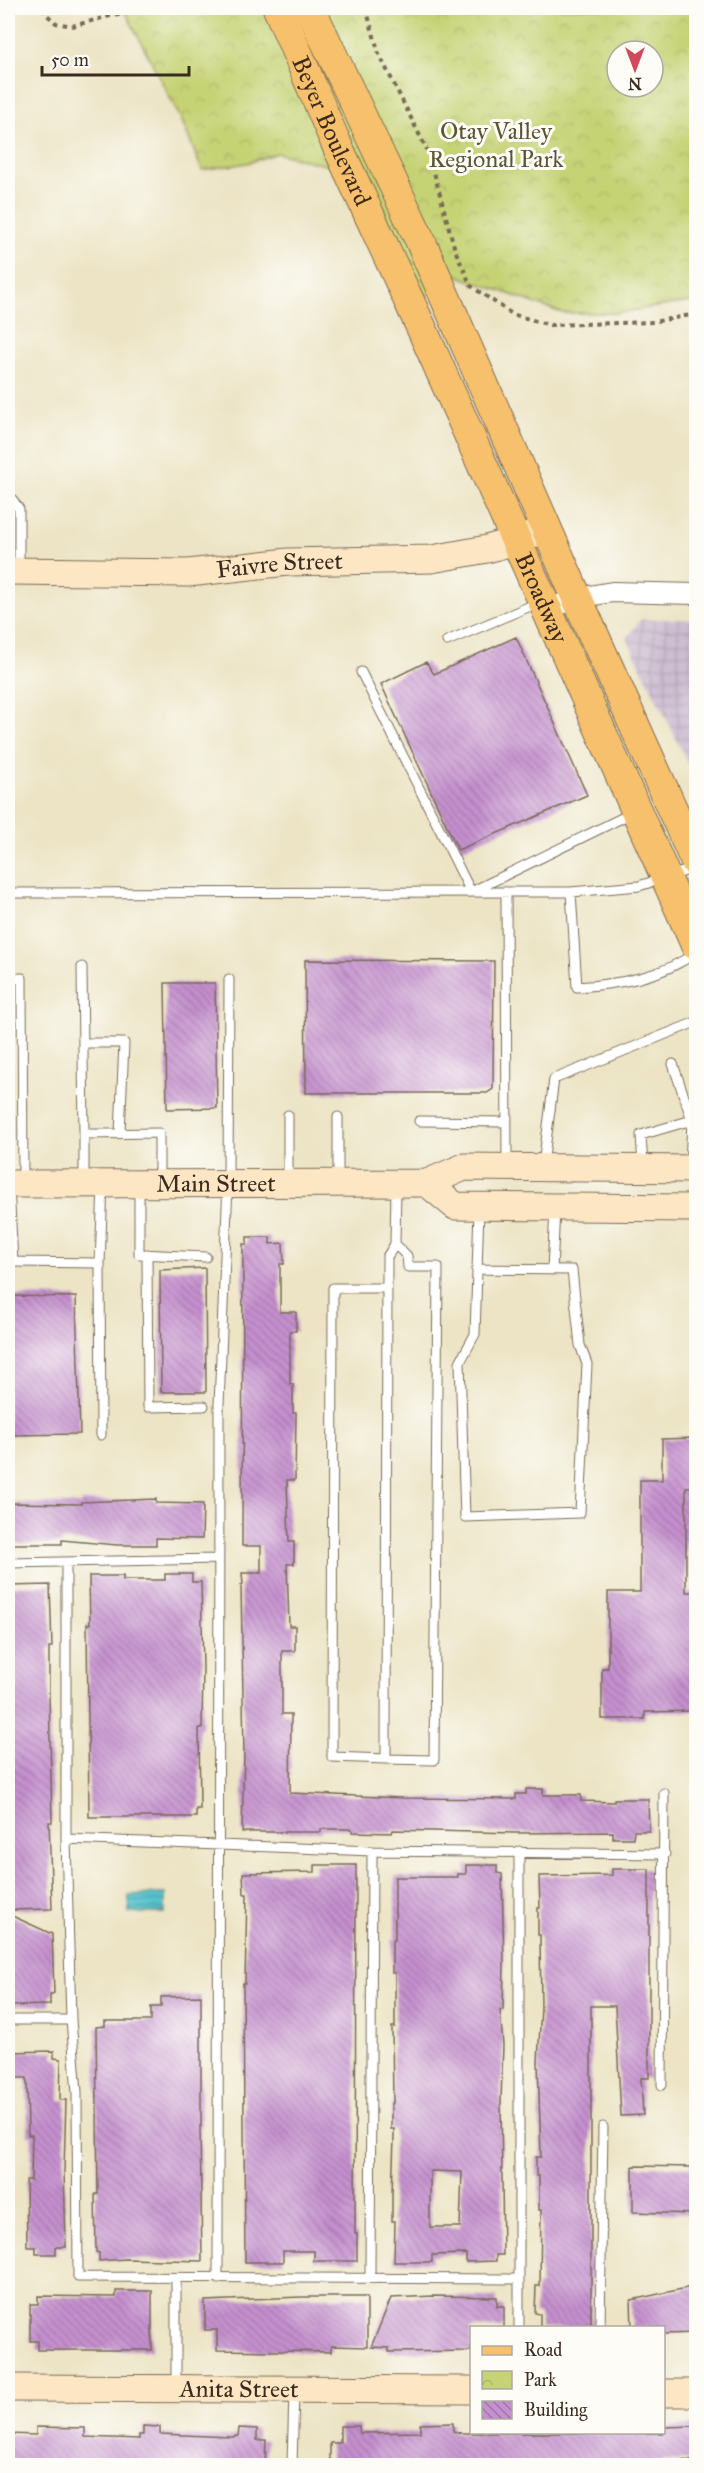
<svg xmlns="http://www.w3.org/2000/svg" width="704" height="2473" viewBox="0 0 704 2473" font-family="'IM FELL Great Primer',serif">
<defs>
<pattern id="industrial-grid" width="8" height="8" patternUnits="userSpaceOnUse" patternTransform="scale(1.5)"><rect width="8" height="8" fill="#cebed2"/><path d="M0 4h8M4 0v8" fill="none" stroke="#b2a3b4"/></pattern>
<pattern id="park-crowns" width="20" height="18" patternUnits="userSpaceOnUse" patternTransform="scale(1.5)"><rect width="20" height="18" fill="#c6d375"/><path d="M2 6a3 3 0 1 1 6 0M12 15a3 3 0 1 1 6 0" fill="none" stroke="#abb565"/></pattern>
<pattern id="water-rules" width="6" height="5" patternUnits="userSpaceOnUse" patternTransform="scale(1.5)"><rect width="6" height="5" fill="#57c4ce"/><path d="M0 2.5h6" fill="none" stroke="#499fa7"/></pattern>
<pattern id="building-back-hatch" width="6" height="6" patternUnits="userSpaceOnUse" patternTransform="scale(1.5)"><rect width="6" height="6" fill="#c590cf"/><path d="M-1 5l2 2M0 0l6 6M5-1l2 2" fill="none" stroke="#a176a7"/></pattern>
</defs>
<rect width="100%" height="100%" fill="#fdfcf7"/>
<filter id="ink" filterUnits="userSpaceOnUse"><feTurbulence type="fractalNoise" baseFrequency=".0167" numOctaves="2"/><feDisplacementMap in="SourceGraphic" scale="12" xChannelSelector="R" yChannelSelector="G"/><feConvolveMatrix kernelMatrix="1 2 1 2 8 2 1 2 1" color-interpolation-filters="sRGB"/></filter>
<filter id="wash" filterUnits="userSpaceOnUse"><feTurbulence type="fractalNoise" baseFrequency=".008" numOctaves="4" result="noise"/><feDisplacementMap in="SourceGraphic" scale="24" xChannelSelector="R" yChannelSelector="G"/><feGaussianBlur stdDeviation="1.35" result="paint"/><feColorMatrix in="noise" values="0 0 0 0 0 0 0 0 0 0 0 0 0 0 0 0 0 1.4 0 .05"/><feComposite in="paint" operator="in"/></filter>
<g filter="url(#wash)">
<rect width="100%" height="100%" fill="#ece4c5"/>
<!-- industrial -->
<path fill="url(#industrial-grid)" d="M641,619H696V780L627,638Z"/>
<!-- park -->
<path fill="url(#park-crowns)" stroke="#807e4a" stroke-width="1.5" fill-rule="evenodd" d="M104,8H696V301L616,313H562L450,273L416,307L362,174L277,153L247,163L202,170L181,119L126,13ZM617,51H653V87H617Z"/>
<!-- water -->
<path fill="url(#water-rules)" stroke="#497776" stroke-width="1.5" d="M165,1894V1913H129V1895Z"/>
<g id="blocks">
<!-- building -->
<path fill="url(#building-back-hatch)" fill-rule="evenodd" d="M516,637L587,795L458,850L381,684L426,662L434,674Z
M305,960L494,961L493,1089L487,1093H306Z
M165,983H215L217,1108L167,1109Z
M247,1237H270V1244L283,1243L284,1264H280V1312H296V1331H290V1384H293V1413H296L295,1480H287L289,1542H294V1564H287L289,1626H295V1651H282V1714H291L290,1793L402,1798L516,1799V1794H526V1789H543V1795H581V1801L614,1802V1799H648L649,1831H634L633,1838H613V1832L516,1833L393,1830L392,1833L352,1832V1829H321V1832H242L244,1753L241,1585H243L242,1573H261V1546H242L243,1244H247Z
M205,1268L206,1392H161L160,1270Z
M8,1296L76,1297L80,1434L8,1435Z
M696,1438V1487H686V1592H696V1711L645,1712V1719H602V1668H608V1592H640V1480H662V1439Z
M156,1499V1503L203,1504L202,1539L156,1538V1545H117L62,1540V1544H8V1503L81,1504V1502Z
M165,1574H192V1582H201L203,1667L202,1728H199L200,1809H196V1817H89L87,1624H90L89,1576H123V1580H165Z
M50,1585L52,1647H49V1694L52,1822H49L52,1909L8,1910V1586Z
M315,1865H356L355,2234H357V2261H314V2251H283V2262H245L243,1983H245L247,1894H244L243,1873L315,1872Z
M466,1865H497V1873L502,1874L504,1965L503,2010H500L503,2045L501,2101L503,2255H496V2261L466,2262V2254L432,2255V2262H394L395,2221H392V2193L394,2138V2129H391V2103H393L392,2027H395V1973H392V1940H395V1877H458V1874H466ZM430,2171L462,2172L460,2227H430Z
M612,1869H649V2078H641L643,2115L621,2116L615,2006H591V2328H540V2314L535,2313L536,2286H540L541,2210H539V2176H536V2157H541L538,2062L541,2007L540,1935H538V1908H540L539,1876L612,1875Z
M8,1914L52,1934L54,1993L50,1995V2005L8,2006Z
M201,1996V2126H200L202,2261L126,2259L99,2261V2253L96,2252L95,2194H98L96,2027L105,2026V2021H151V2007H161V1997Z
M54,2051V2058L61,2059L60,2100H66L64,2170L66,2247H56V2254H36V2247H27L26,2180H31L32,2135H28L27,2078H8V2052Z
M633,2166L693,2167L694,2214L633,2212Z
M696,2286V2333L663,2334V2328H632L631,2300Z
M116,2291H152V2350H38V2341H30V2304H38V2296L116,2297Z
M434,2296L497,2297V2306H504V2328H471V2351L389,2352V2348L371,2347L391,2298Z
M301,2297H367V2347L331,2346V2352L217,2350V2330H205V2301Z
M453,2423V2431L461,2433H663V2427L696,2426V2460L632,2463V2466H330V2443H340V2426H359L360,2433L420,2432V2424Z
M143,2426L160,2427V2434L231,2437L238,2436L239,2428L257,2429V2440H266L265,2466H8V2434L36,2435V2427L85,2428V2437L139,2439V2435H143Z"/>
</g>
</g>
<g filter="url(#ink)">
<use href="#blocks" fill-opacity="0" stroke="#796b58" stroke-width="1.5"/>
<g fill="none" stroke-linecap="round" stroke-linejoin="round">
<!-- lane casing -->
<g stroke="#796b58" stroke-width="11">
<path id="lane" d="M8,494L19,509V569
M447,641L540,602
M361,672L471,892L634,812
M506,892L507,1165
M571,892L577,987C618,984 662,978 696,952
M8,893L571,892L639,886L695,868
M82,967L84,1134
M8,979L22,978L23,1182
M83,1043H124L120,1133
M673,1064L692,1120L696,1118
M288,1115V1181
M419,1121L507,1122
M543,1165L554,1079L696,1022
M643,1166L641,1135L692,1120L690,1166
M84,1180V1134L159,1133V1181
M338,1181V1117
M9,1186L13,1262L100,1263L103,1185
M139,1186V1254L206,1257
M395,1244L407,1256L408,1267H438L434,1760L386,1759L387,1257L395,1244L396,1185
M147,1254L148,1407L204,1406
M100,1263L101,1435
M476,1269L572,1270L580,1345L587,1364L580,1513L465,1517L460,1362L475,1334L479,1209
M552,1270L555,1209
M8,1563L218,1559
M66,1563V1839L71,2020L77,2092L78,2277L519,2279
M386,1759L332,1757L333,1288H387
M66,1839L372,1851L665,1854
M519,1851V2328
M8,2020H71
M662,2085L664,1793
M370,2278L372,1851
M218,2279L219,1405L228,1183L229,979
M600,2328L603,2127
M176,2387V2279
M292,2466L294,2391"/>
</g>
<!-- street casing -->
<g stroke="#796b58" stroke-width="22">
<path id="street" d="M546,610L577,598L612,592L696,594"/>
</g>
<!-- secondary casing -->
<g stroke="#796b58" stroke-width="29">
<g id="secondary">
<path id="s1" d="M8,571L188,573L288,562L432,559L487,549L515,541L547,529"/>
<path d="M427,1183L455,1206L696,1208"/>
<path id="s2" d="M8,1184L427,1183L464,1167L696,1169"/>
<path id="s3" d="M8,2388L472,2390"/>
<path d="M664,2393H696"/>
</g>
</g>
<!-- primary casing -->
<g stroke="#796b58" stroke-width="32">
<g id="primary">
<path id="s4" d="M278,8L336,143L422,329L696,945"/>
<path d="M310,8L420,240L577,598L696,862"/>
</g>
</g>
<!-- path -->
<path stroke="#796b58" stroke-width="4" stroke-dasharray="4.5 4.5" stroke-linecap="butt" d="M43,8L46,14L56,23L72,26L141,8
M366,8L379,54L429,154L455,250L471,286L512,314L550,325L653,322L696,314"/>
<!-- lane -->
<use href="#lane" stroke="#fff" stroke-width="9"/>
<!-- street -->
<use href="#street" stroke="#fff" stroke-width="20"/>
<!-- secondary -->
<use href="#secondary" stroke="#fce6c4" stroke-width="27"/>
<!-- primary -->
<use href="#primary" stroke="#f7c06c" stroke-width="30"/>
</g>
</g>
<g text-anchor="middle" stroke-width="6" stroke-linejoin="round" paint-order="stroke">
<!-- street labels -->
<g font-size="24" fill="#3b2a1e" stroke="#fdfcf7">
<text dy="8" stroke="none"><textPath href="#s4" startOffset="134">Beyer Boulevard</textPath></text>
<text dy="8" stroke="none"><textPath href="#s1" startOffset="272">Faivre Street</textPath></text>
<text dy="8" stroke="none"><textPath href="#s4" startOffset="646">Broadway</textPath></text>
<text dy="8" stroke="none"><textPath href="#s2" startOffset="208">Main Street</textPath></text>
<text dy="8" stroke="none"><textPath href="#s3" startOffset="231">Anita Street</textPath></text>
</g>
<!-- park labels -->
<g font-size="24" fill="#5e5434" stroke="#fdfcf7">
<text x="496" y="139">Otay Valley<tspan x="496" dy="28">Regional Park</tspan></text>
</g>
</g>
<!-- margin -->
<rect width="704" height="2473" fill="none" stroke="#fdfcf7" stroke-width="30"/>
<!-- legend -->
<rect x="470" y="2326" width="195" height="108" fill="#fdfcf7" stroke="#afa8a0" stroke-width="1.5"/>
<rect x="482" y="2346" width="30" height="9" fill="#f7c06c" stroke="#afa8a0" stroke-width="1.5"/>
<text x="524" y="2356" font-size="18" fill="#3b2a1e">Road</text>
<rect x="482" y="2371" width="30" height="18" fill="url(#park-crowns)" stroke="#afa8a0" stroke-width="1.5"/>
<text x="524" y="2386" font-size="18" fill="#3b2a1e">Park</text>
<rect x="482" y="2401" width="30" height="18" fill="url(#building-back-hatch)" stroke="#afa8a0" stroke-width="1.5"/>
<text x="524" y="2416" font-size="18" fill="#3b2a1e">Building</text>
<!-- north arrow -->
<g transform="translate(635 69) rotate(180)"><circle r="28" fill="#fdfcf7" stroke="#afa8a0" stroke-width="1.5"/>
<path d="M0-4.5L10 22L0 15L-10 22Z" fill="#d1495b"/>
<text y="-9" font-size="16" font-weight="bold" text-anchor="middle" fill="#3b2a1e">N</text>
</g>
<!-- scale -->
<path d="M42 66v9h147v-9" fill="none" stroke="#3b2a1e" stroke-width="3"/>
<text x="51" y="66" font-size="18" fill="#3b2a1e" stroke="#fdfcf7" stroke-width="4.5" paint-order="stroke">50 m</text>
</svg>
